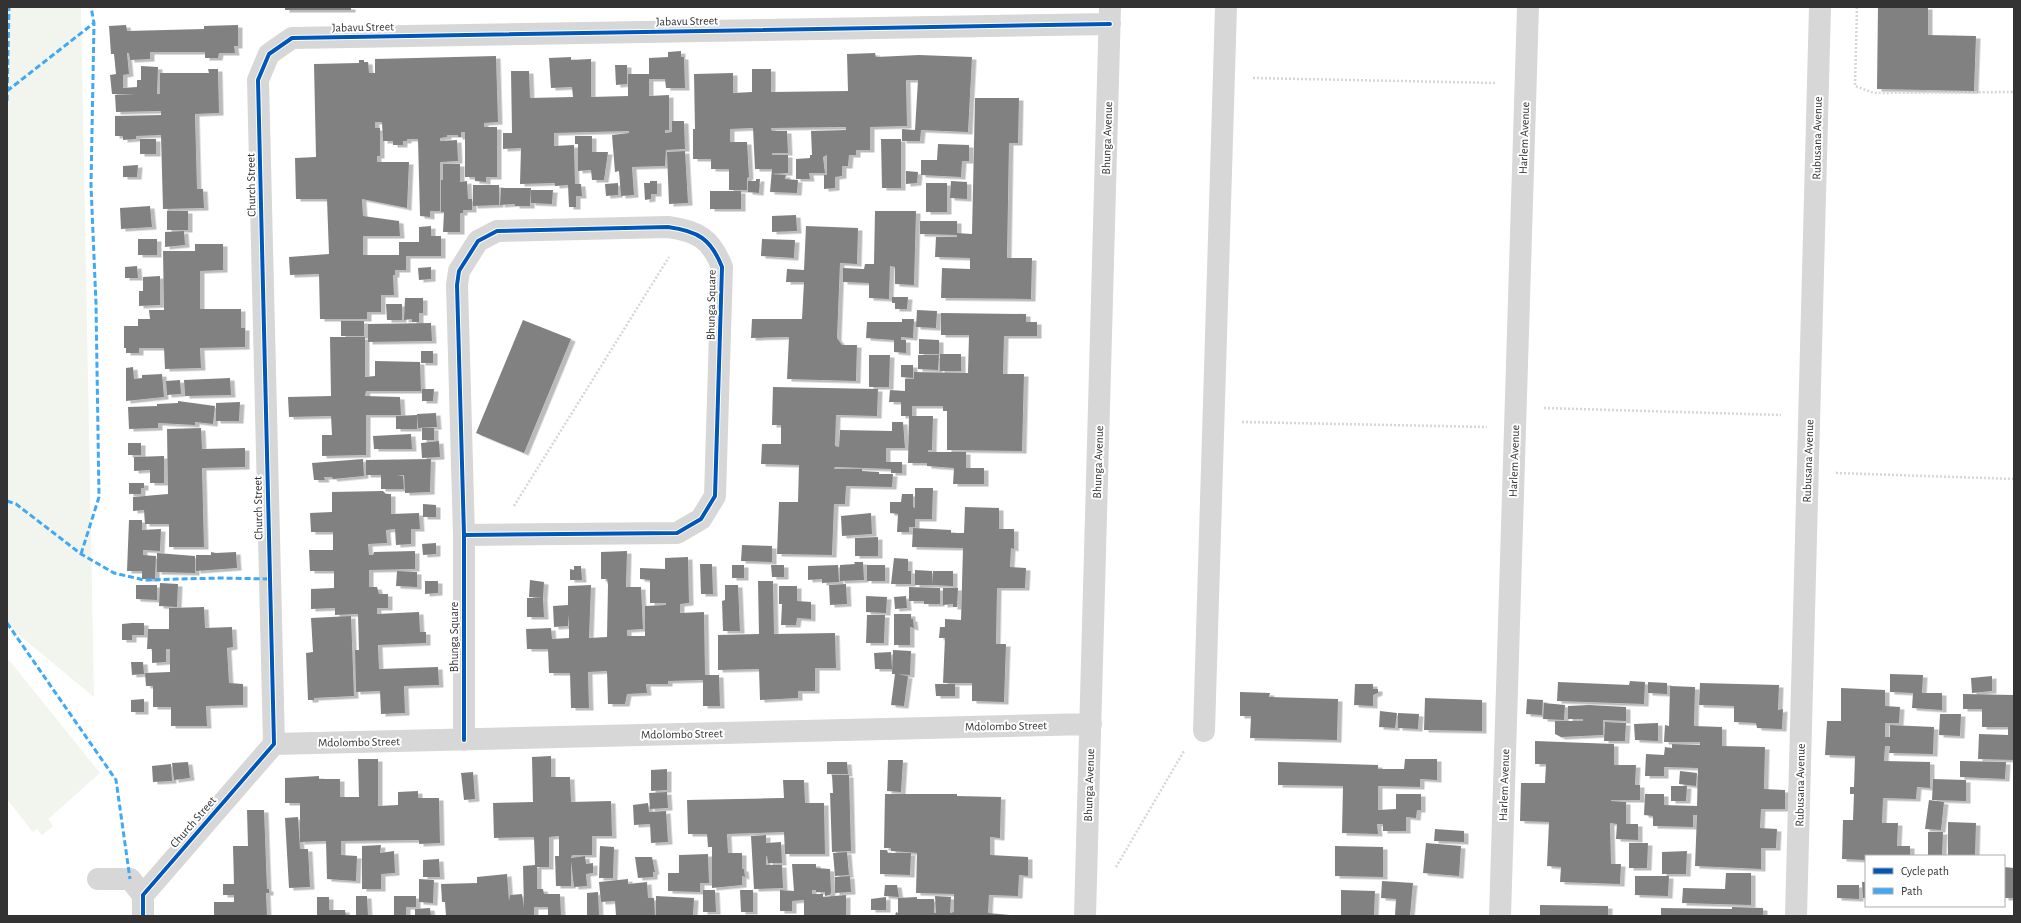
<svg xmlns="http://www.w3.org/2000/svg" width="2021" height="923" viewBox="0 0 2021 923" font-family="'Alegreya Sans',sans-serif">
<defs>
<filter id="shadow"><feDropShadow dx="4.5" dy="2.5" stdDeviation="0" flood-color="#0004"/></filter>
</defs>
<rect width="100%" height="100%" fill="#fff"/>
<!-- green -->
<path fill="#f1f5ed" d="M7,7H81L94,697L7,625Z
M9,660L100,773L48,819L53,826L42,835L37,829L33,832L7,799V662Z"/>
<!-- building -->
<path fill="#818181" filter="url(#shadow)" d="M285,7H351V10H285Z
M1878,7H1928V35L1976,36L1974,91L1877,89Z
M126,25L127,31L204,29V26L238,25V46H234L235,53H219L218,58H205V52H150V59L130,60L129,53H127L129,74L123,75V88L137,87V80H141V66L158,67L157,94H160V73H209L208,69H218L219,113L195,114L197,189H203L204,208L163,209L161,135L136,136V139L123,140V136H115V116L161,115V111L116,112L115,95L136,94H112L110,75L116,74L114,54H111L109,26Z
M681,51V57H684L685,88H666L665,79H649V96L669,95V130H665V133L672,132V121H684L685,149L666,150L665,166L632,167L634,195L621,196L619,171L615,172L612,135L629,133V131L554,133V146L574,145L575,184H581L582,196H576V207H569L568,185L555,186V183L520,184L521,148L503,149V133H512L511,71H529L530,98L573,97L572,87L551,88L549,58L571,57V60L591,59V97L628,96V74H649V58L668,57V52Z
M875,53L876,57L919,55L972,57L968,132L921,130L920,141H902V129L915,130L918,80H906L907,126L870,127V150H856V155H849L848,166H842V176L835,177V188L824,189V175H827V155L823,157L825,173H809L810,179H796V159L810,158V155H812L811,131L846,130V127L771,128L772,131H787L788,153H772V155H788V173L772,174L786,175L785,179L798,180L797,193L770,192L772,169H755L753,128L730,129V142H747L749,177L747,178V190H729V169H711V159H693V129H695L694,74L733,73V93L752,92V69H771V92L848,91L847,54Z
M496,56L498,122L484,123V127H497V177H486V182L475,181V177H465V132H461V137H458V135H447V137L440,138V141L457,140L458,161L440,162V211H430V217L420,216L418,139H407V141H403V145H393V141H383L382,122H375V128H380V156H377V162H409L407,208L362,199L363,216L399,221L400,236H363V255H399V242H419V227L431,226V236H441V256H406V270H395V275H393L394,295H381V312H367V319H320L319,274L290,275L289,257L329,254L327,199H296L295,158L316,157L314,64L359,63V60H364V62H368L369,73H375V59Z
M615,65H627V84L616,85Z
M975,98H1019L1018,143H1009L1007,258H1032L1031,299L941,298L942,268L970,269V258L935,257L936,237H957V235L920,234V221H957V233L972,234Z
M575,136H592V152H608L604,180H592L591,170L578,171V144H575Z
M140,139H156V154H140Z
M881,139H901V188H882Z
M938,144L969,145V161H962L961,177L921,175V160H937Z
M685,151L688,203L669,204L667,152Z
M443,164H460V182L467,181L468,199H472V210H463V213H460V232H443L444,212H441V180H443Z
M138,165L137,177H123V166Z
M906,171L918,172L917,183L906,184Z
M756,179H760L759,193L748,192V181H756Z
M650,181H657V194H651V199L645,200L644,183H650Z
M951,181L967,182V199L950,198Z
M618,183V195L606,196L605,184Z
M926,183H947V212H926Z
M473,185H499V205L473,206Z
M501,188H531L530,206H515V204L500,205Z
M531,190H553L552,204L531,203Z
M710,191H741V209H710Z
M150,206L152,227L121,229L120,208Z
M167,211H188V230H167Z
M875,211H916L914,285L895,284V267L890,266L889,299L869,298V283L843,282V268L864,269L865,264H874Z
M796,215L797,231L772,232V216Z
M806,226L858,228L857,264L840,263L837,338L842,345H857L856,381L787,379L789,337L751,338L752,319H802L804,282H786L787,269L804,270Z
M184,231L185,245L165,247V232Z
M138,239H157V255H138Z
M762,239L795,240L794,258L761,256Z
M195,244H223V270L200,271V309H241V328H245V347L200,348L201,368L165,369L164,348H139V353H126V348H124V326H138V319H150L149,310H164L163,251H195Z
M137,266L138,278H125V267Z
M431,267V279L419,280L418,268Z
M160,276V305L139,306V291H143V277Z
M892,297H908L907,309H895V303H892Z
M405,298H423V313H419V322H412V319L404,320Z
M386,304H402V320H387Z
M917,310L937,311L936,328L916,327Z
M941,313L1026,314V322H1037V336H1004L1003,374H1024L1022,451L947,450V411H943V406H912V416H933L932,450H928V452H966V468H984V484H953L954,468L927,466V463H908L909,416H901V402H889L890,390L905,391V379H914V372L968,373L969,335H941Z
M902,319H914L913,338L901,337V340H906V353L894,352V340L866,338L867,322H902Z
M523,320L571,339L524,453L476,433Z
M341,321H364V336H341Z
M431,323L432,341L368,342V324Z
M330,337H365V377L375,376V361L420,362L421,391H366L365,396L400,397L401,415H366V455L322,456V435H332L331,416L289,417L288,397L331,396Z
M919,339L939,340V354H919Z
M421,351H433V363H421Z
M940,354H961V371H940Z
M869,355H890L889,387H869Z
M918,355H939L938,370L918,369Z
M901,365H913V378L901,377Z
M133,367L134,379L142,378V375L162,374L164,397L126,401V368Z
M230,378L231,395L185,396L184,380Z
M180,380L181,394L167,395L166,381Z
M773,387L878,389L877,416L836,415L835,446L839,447L840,430L892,431V422H903L905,448H886V462H902V473H891V469L835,467L834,469H862V471L879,472V474H893L892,487L846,486L845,504H834L832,555L777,554L779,502H798L799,465L761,464L762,444H781V425H772Z
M422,389H434L433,401H422Z
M178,401L215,406L213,424L195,422V425L158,423V428L129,429L128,407L157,406V404L178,403Z
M240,402L239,421H216V403Z
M436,413L437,427L418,428L417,414Z
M417,415V429H396V416Z
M201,428L202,449L245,448V467L202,468L204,547H169V524H145L144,510L133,511V497L168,494L167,429Z
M422,428H434V440H422Z
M411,434L412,449H374L373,436Z
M439,441L440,457L422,458L421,443Z
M128,443H141V455H128Z
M164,456V483H150V470L134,471V457Z
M363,459L364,476L333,479L332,477H324L325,480H314L312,463Z
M431,459L430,492L405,493L404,475H397L403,476L404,489H381V475H366V460Z
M129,483H144V488H141V494H129Z
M915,488H933L932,519H915V527H909V532H897L898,514L890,513V502H901L902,494H913V507L915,508Z
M383,491L386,494H391V514L419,513L420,529H411V544L396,545L395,529L386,530L387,543L368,544L369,555H373L374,552L415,551V569L369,570V587H377L379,594H388V608H377V614L419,612L420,632H426V643L378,645L379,669L438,667L439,685L404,686L405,713L381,714L380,691L356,692L355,650H359L358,614L335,615V608L311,609V589L334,588V571H310L309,550H333V532H311L310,513L332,512V492Z
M423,504L436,505V517H423Z
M965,507L999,508V529H1014V549L1011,548L1010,567L1026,568L1025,588H997L996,644H1006L1004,702L972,701V683H943L945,638H939L940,627H945V619L961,620L963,548L912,547L913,528L951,530V533H964Z
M871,513L872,534L842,536L841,516Z
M129,520H142V530L161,529L160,551L143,550V555L156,556L155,579H142V571H127Z
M878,537V556H855V538Z
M436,543V554L423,555L422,544Z
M742,545L772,546V562L741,561Z
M627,551L626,587H641L643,629L627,630V636H645V606L666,605V603H650V580L640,579V568L665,569V558L688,557L689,603L680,604V613L704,612L705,675H719L720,706H703V680L668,681V684H646L647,693L627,694L625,704H608L607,671L588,672L589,708H571L570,673H549L548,649H527L526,629L551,628L552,639L569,638V614L568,626L554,627L553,606L568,605V586L591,585L589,638L607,637L608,585L607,579H601V552Z
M211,552L216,553L236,552L237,568L196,571V555H211Z
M157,553L195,556V573L157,572Z
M894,558L908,559V571H911V584H891Z
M854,562H863L864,580L840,581V565L855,564Z
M700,564H712L713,594H701Z
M732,565H744V578H732Z
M771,565H784V577H772Z
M838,565L839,582L822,583V579L808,580V566Z
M867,565H885V581H867Z
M574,566H581L582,580H570V569L574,570Z
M915,570L932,571V585H915Z
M397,571L417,572V587L396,586Z
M933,571H953V586L932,585Z
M530,580L544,582L543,598L529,597Z
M425,581H438V593L425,594Z
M758,581H773L774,634L835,633L836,668H815V691H798V698L760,700L759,669L718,670V635L759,634Z
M160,583L178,584L177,607L159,606Z
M846,584L847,604L830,605L829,585Z
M136,585H157V600L136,599Z
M725,585H738L740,631H723L722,601L725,600Z
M779,586H797V601L811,602V619L797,618L796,625H781L782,604H779Z
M909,587L940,588V604H924V601H909Z
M943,588H958L957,607H953V604L943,605Z
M866,596L887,597L886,613L866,612Z
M906,596L907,608L895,609L894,597Z
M527,598H543L544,617H527Z
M204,607L205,628L232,627L233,647L227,648L229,683L243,684V705L206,706L207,726H171V707H153V686H146L145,673L170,672V649H166V662L152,663V649H147L148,629H169V608Z
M894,614H911V619H913L914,628L910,627V645H894Z
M867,615H885L884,643H866Z
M351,616L354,696L314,698V700H308L306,653L313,652L311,618Z
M132,623H144V635H132V640H122V624Z
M893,650L911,651L910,675L892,674Z
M891,652L892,669H875L874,653Z
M131,662H143L144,674L132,675Z
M895,674L908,676L904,706L891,705Z
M1890,674L1923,675L1922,693H1942V710L1912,708L1913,693L1890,692Z
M1992,676V691L1972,693L1971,678Z
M1630,681L1645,682L1644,704L1557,701L1558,682L1629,685Z
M1648,682L1667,683V694L1648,693Z
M1700,683L1779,685L1778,710L1783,709L1782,729L1757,728L1756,723L1734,722V706L1699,705Z
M935,684H955V696H936Z
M1355,684H1373V689H1378V693L1373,695V706L1354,705Z
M1670,686L1695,687L1694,726L1722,727V746L1765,747L1764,789L1785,790V809H1761L1760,828L1777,829L1776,848H1761V869L1695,866L1697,815H1693V827L1653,826V816L1644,815L1645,794H1664V805L1697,806L1698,768L1664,767V776H1645L1646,754L1664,755L1665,747L1672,748V744L1700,745V742H1664L1665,725L1669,726Z
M1841,688L1885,690V706L1900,707L1899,723H1885V737H1890V725L1934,727L1933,754L1889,753L1890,746H1885L1884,761L1930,762V788L1917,787L1916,799L1883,798L1882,823H1898L1897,846H1910V856H1866V860L1842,859L1843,820H1853L1854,794H1850V787H1854L1855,756L1825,755L1827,721H1841Z
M1240,692L1270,693L1269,697L1338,699L1337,740L1250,738L1251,716H1240Z
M1963,694L2014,695V760L1978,759L1979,734L2008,735V727H1982V709H1963Z
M1425,698L1482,700V731L1424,730Z
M144,699V712H131V700Z
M1527,699L1543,700L1542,715L1526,714Z
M1544,703L1565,705L1564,720L1543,719Z
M1589,705L1626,707V721L1603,720V735L1561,737L1555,734V721H1583V719H1568V706Z
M1380,711L1397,713L1395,728L1379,727Z
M1398,713L1419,714L1418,729L1398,728Z
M1940,714H1961L1960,736L1939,735Z
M1605,722L1626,723L1625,741H1604Z
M1658,723V741L1635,740L1634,724Z
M1535,741L1614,744V765H1636L1635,785H1640V800H1611V801L1626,802V824H1638V840L1616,839L1617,824L1610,823L1611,864H1621L1620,884L1560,882L1561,867L1547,866L1549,822L1520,821L1521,783H1545L1546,764H1535Z
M551,756V777H570L571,802L611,801L612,836H592V855H572L571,858L585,856L586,864L593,863V873L586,874L587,886L574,887L571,861V886H556L555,856H559V836L549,837V867H537V889H543L544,894H560L561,916L548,915V907H534V916H446L445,902H442L441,884L477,883V877L507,874L509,901L510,895L522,894L524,908L523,866L535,865L534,837L494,838L493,803L533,802L532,757Z
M358,759H378V806L398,805V792L418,791V798H439L440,843L419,844V840L341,841V855L357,856L356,881L327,879L326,841L300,842V803H285V778L319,776V779H340V797H359Z
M1405,759H1437V780L1420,779V787L1378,786V810L1396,809V794H1421V810H1417L1416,818L1406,817V831H1383V824H1377L1378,834L1342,833L1343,786L1278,785V762L1378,765V769H1404Z
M888,760H903L901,792L887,791Z
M1960,761L2006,762L2005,779L1960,777Z
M188,762L190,778L174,780L172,763Z
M827,762H847L848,774H827Z
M171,764L172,781L153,782L152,766Z
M667,769V790L651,791V770Z
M1680,771L1697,773L1696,786L1679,784Z
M473,772L475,799L464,800L461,773Z
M832,775H849L851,851L832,852L830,793H833Z
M1933,779L1966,780V801L1932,800Z
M783,780H804L805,803H824L825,854H785L784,832L727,834L728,853H742V869H744L745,877L742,876V885L712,888V847H708L707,834H688L687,800L784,798Z
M1671,786H1687L1686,801H1671Z
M667,792L668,808L650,809L649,793Z
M885,794H957V796L1001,797L1000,838L990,837V855L1028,857V876L1019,875L1018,896L989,895L988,913L1021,916H895L896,912L898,913V898L917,897V899H934V913H936L935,896L951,897L950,913L954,912V894L916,893L917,853L891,851V848H884Z
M1929,800L1944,802L1941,830L1925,829Z
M648,803L649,812L666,811L668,842L651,843L650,824L634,825L633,805Z
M247,810H264L267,889H269V893H266L267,916H214V902H234V895H223V884H234L233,846H248Z
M298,817L300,849H308L310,887L289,888L285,818Z
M1948,822L1976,823L1975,856H1948Z
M1435,829L1464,831V842L1434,841Z
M1928,832H1943L1942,856H1928Z
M766,835V843L781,842L782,863H768L767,856H766V865H782L783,888L754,889L751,836Z
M1426,843L1461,846L1459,876L1423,873Z
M1629,843H1648L1647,868H1629Z
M381,845L380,853L394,851L395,873L381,874V889H362V846Z
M600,846L614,847L613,878H599Z
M1335,846L1383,847V877L1335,876Z
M880,850H887L888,853H911L910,875L880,874Z
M1687,851L1686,874H1662V852Z
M847,852L849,875L835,876L833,853Z
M708,854L709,883H700V892L668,891V873H679V855Z
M635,857H652L655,872H653V877L638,878Z
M439,859L440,877H423V860Z
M792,864H816V868L830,869L831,892L830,895L825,896V892H816V890H812V894H823V897L846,895V916H804V900L792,901V911H780V890L794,891Z
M2004,867L2014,868V898H2004Z
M1726,873H1751V905L1682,903L1683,888L1725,889Z
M850,876L851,892L835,893V877Z
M1635,876H1669L1668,896L1635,895Z
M419,879L434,880L433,903L419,902Z
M628,879V884L647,882L648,898H654L655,916H616L615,901L601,902L599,882Z
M1382,881L1413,883L1410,915H1395L1396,899L1381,898Z
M1862,882H1866V898H1863Z
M885,885H897L899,897L884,896Z
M1837,885H1859V899L1837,898Z
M703,890H715L716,912H703Z
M740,890H753V912H741Z
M1341,890L1375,891L1374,915L1378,916H1341Z
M598,892L599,915H587V893Z
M356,896H367L368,916H356Z
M394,896H416V907H406V916H394Z
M656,896L694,898L693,916H656Z
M317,897H329V910H345L346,916H317Z
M886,897V910H871V899Z
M1540,905L1608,906V916H1540Z
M1732,907L1763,908V916H1661V908L1732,909Z
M430,908L431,916H415V909Z"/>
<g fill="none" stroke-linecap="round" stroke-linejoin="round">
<!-- path -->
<path stroke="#d6d6d6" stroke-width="2.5" stroke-dasharray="2 2" stroke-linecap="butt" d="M1857,7L1855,86L1874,93L2014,92
M1253,78L1497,83
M1544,408L1781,415
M1242,422L1487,427
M1836,473L2014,479
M514,506L669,257
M1116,867L1184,751"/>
<!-- minor -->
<path stroke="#d7d7d7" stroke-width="22" d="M464,535L677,533L701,519L715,496L722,267C711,239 698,231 668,227L497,231L478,241L459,271L457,285L464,535V740
M1204,731L1226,7
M274,744L1091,724
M98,879H130L143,895
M143,916V895L274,744L258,80L269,54L292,38L1110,24
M1085,916L1110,7
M1500,916L1528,7
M1796,916L1820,7"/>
<!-- quiet -->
<path stroke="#3fa9f5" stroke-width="3" stroke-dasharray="6 3" stroke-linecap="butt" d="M7,91L94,23L91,7
M7,101L9,7
M7,501L16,504L81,554L114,573L144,580L220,578L270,579
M81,554L99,497L96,304L91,185L94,23
M7,623L116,780L130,879"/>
<!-- cycleway casing -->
<g stroke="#fff" stroke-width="6">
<path id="cycleway" d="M464,535L677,533L701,519L715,496L722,267C711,239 698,231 668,227L497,231L478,241L459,271L457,285L464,535V740
M143,916V895L274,744L258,80L269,54L292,38L1110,24"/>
</g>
<!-- cycleway -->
<use href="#cycleway" stroke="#0057b8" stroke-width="4"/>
</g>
<g text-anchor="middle" stroke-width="4" stroke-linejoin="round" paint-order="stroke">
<!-- street labels -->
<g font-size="12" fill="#333" stroke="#fff">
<text transform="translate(687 21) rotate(-1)" y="4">Jabavu Street</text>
<text transform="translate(363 27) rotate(-1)" y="4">Jabavu Street</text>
<text transform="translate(1107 138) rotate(-88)" y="4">Bhunga Avenue</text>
<text transform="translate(1524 138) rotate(-88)" y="4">Harlem Avenue</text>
<text transform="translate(1817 138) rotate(-89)" y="4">Rubusana Avenue</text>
<text transform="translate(251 185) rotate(-91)" y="4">Church Street</text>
<text transform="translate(711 305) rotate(-89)" y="4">Bhunga Square</text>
<text transform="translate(1514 461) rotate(-88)" y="4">Harlem Avenue</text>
<text transform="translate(1808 461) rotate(-88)" y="4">Rubusana Avenue</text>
<text transform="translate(1098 462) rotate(-88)" y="4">Bhunga Avenue</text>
<text transform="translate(258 508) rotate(-91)" y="4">Church Street</text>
<text transform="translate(454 637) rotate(-90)" y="4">Bhunga Square</text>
<text transform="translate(1006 726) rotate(-1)" y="4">Mdolombo Street</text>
<text transform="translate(682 734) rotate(-1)" y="4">Mdolombo Street</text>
<text transform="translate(359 742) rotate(-1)" y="4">Mdolombo Street</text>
<text transform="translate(1089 785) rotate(-88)" y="4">Bhunga Avenue</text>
<text transform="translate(1504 785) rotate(-88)" y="4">Harlem Avenue</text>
<text transform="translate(1800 785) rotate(-89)" y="4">Rubusana Avenue</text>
<text transform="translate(193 822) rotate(-49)" y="4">Church Street</text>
</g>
</g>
<!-- border -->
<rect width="2021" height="923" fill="none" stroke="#333333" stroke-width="16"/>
<!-- legend -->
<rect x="1865" y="855" width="140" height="52" fill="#ffffff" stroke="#adadad"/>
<rect x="1873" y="868" width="20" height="6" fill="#0057b8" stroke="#adadad"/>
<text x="1901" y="875" font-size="12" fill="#333333">Cycle path</text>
<rect x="1873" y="888" width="20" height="6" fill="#3fa9f5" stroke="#adadad"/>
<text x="1901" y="895" font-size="12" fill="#333333">Path</text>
</svg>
